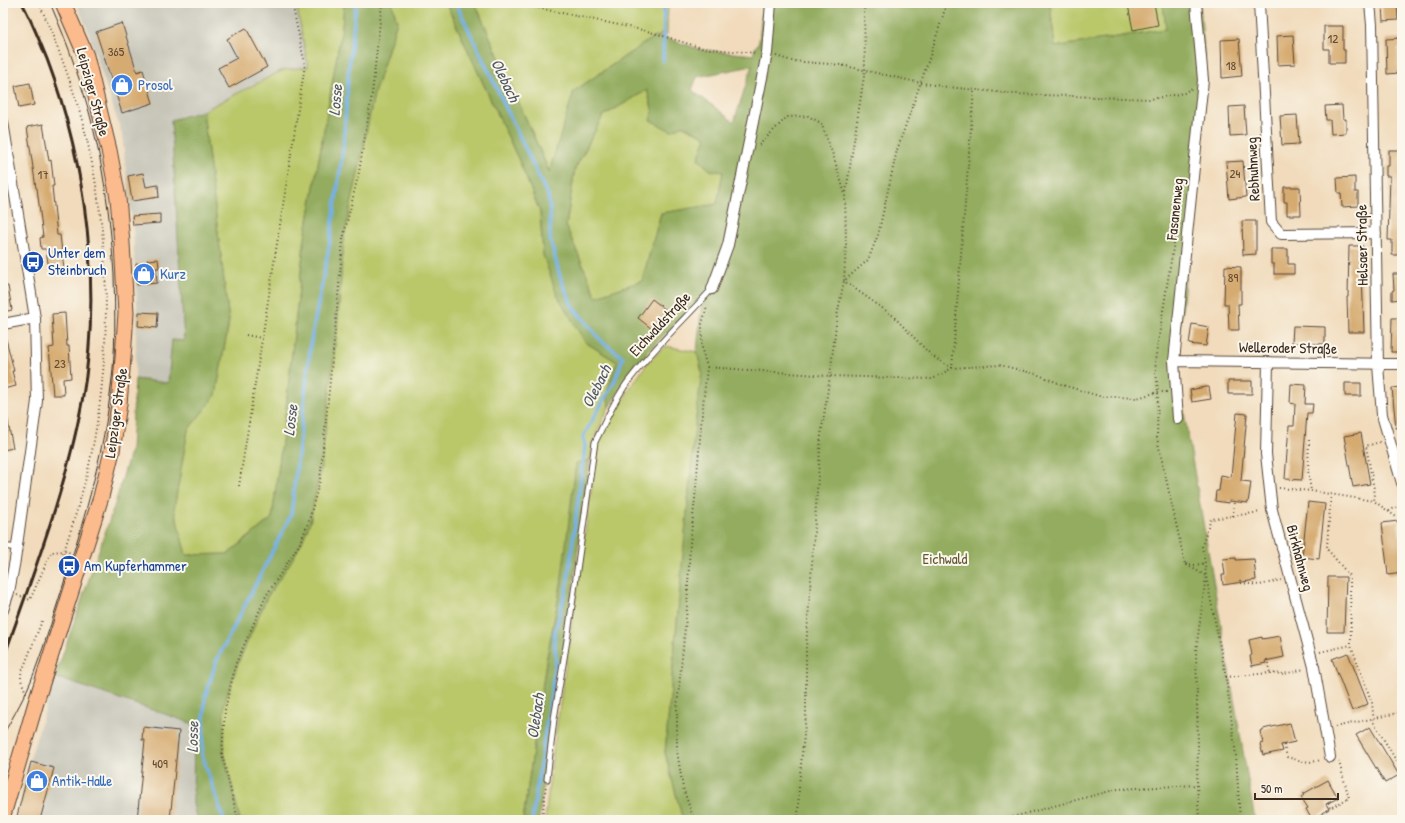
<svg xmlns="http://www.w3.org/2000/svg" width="1405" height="823" viewBox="0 0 1405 823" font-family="'Patrick Hand',sans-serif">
<rect width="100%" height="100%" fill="#fbf7ec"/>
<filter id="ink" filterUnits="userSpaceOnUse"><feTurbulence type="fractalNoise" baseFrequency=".025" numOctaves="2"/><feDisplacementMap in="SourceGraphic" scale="8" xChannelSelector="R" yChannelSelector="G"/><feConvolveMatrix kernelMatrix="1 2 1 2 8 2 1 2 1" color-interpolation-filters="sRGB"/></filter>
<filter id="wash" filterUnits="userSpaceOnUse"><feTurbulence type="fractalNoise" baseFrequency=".012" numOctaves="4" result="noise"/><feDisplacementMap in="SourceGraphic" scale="16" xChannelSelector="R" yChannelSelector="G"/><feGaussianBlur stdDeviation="0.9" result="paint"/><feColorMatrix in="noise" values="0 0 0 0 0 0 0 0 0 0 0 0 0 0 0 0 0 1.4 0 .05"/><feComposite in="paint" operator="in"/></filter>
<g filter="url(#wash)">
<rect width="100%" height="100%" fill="#f1dbbc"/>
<!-- industrial -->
<path fill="#c6c5b8" d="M76,3H296L308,67L283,70L203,111L171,120L184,341H172L169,383L135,379L137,306L133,230L122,134L86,25Z
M55,677L194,723L193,804L197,820H15L29,762Z"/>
<!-- green -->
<path fill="#bac86b" stroke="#7a7944" d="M296,3H344L342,27L304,244L283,434L272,518L228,554L186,555L174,509L188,430L216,395L229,321L203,111L283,70L308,67Z
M392,3H446L521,165L540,212L543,255L585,342L617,362L607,391L609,407L602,421L593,441L590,460L561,585L546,662L523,820H240L224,753L223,705L238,663L267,597L290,563L302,542L310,522L321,467L337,330L344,236L359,169L374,94L397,21Z
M475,3H668L667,35L661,33L660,36L652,38L574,91L550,173Z
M1050,3H1163L1166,29L1055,47Z
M647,90L653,112L706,137L710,170L723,172L717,205L661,213L642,281L596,296L566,226L575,169L603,116Z
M666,346L697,352L702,372L695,425L665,753L683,820H545L552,759L598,444L610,418L648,362Z"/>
<!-- forest -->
<path fill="#93ac5f" stroke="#676b3e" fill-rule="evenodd" d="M344,3H392L397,21L374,94L359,169L344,236L337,330L321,467L310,522L302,542L290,563L267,597L238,663L224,705V753L240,820H197L193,804L194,724L55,677L115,504L131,449L135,379L168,383L172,340L184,341L171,120L203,111L229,321L216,395L188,430L174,509L186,555L228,554L272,518L283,434L304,244L342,27Z
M446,3H475L549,172L574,91L652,38L660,36L702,50L754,55V50L759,42L763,3H1050L1055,47L1166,29L1163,3H1200L1206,80L1176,367L1255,820H683L665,753L695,425L702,372L697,352L702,297L649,350L625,382L609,407L607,391L617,362L585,342L557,295L543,255L540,212L521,165ZM752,66L734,122L692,90L697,77ZM647,90L653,112L650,120L671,131L683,125L706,137L698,159L710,170L723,172L717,204L661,213L642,281L596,296L566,226L575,169L603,116Z
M590,460L572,595L552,719L539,820H523L546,662L561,585L576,463Z"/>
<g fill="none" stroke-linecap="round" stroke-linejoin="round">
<!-- stream -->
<path stroke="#75b1e7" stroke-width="3.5" d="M456,3L548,196L550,210V239L561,280L573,307L584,320L601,341L623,357L615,380L583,437L585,446L567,586L554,636L556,660L532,820
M663,61L664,3
M224,820L202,755L205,698L216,662L291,515L311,341L330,242L343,149L349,67L356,3"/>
</g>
<g id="blocks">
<!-- building -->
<path fill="#d6ab71" d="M1142,3H1154L1158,25L1133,30L1128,5Z
M1382,3H1397L1398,20L1383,21Z
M122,23L137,72L143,70L153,103L122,113L96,32Z
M1324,26H1343V50H1345V63H1329V49H1324Z
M246,28L267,67L229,88L218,68L237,58L227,39Z
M1293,35L1295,64L1278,65L1277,36Z
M1402,38V48H1398L1399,73L1387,74L1386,39Z
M1239,39L1242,76L1222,78L1221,40Z
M30,83L34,105L19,108L15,86Z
M1342,105L1343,119H1346V133L1331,134L1330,120H1326L1325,106Z
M1244,106L1246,135L1230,136L1229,107Z
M1297,115L1299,144L1282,145L1280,116Z
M43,124L49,161L51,160L54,186H52L57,235H60L64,269L49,271L46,249H41L40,238L43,237L37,188H36L27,127Z
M1389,150H1401L1402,255H1392V240H1388L1390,176H1386V166H1389Z
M1243,161L1246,197L1229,199L1226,162Z
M143,173L146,187L158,185L159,197L132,201L128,176Z
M1355,177V192H1358V206L1342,207L1341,193H1338L1337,178Z
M1284,187H1300L1301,215H1287V202H1284Z
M160,214V223L133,225L132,216Z
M1242,221H1256V254L1243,255Z
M1349,246H1363V272H1362L1364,332H1348L1347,297H1348Z
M1271,249H1288V264H1294V274H1274V264H1271Z
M158,259L159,268H156L157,283L137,285L136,264L148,263L147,260Z
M1225,266L1241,267V304H1238L1239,330H1229L1228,304H1224Z
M1393,274H1402V299L1392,300V291L1394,290Z
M3,286H8L12,310L3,312Z
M652,299L666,310L652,329L638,318Z
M139,312L158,313L157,328L138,326Z
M65,313L67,346H69L71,378L63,379L64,395H53L49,348L54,347L52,314Z
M1392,318H1402V352H1391Z
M1192,324L1209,327L1206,346L1189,344Z
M1293,326L1325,327V344L1292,343Z
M3,339H6L14,371H12L16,386L3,389Z
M1228,381H1252V394H1228Z
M1345,383H1361V396H1345Z
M1291,384L1306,385L1305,404H1313L1312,413H1307L1302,480L1285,479L1289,426H1294L1295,404L1290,403Z
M1205,387H1209L1211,399L1192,402L1190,390Z
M1402,387V428H1396L1392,388Z
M1237,413L1247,414L1241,481L1251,482L1248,503L1229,501V503L1215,501L1216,491H1219L1221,475L1231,477Z
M7,417L13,448L3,450V418Z
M1361,433L1370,484L1353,487L1344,436Z
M1308,502L1325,504L1319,559L1302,557Z
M1398,521L1402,557V573L1388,575L1382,523Z
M1236,558V560L1254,559L1256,580L1223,585L1222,575H1225L1223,559Z
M1328,577H1346L1344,632H1327Z
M1280,636L1284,657L1265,661L1266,663L1252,666L1250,656L1252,655L1249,640L1262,637V639Z
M1348,653L1368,704L1352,711L1332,659Z
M1290,723L1295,742L1281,745L1283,751L1263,755L1260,744L1263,743L1260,731L1263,730V729Z
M143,727L179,731L170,820H137L145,740H142Z
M1370,727L1399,775L1385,783L1356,735Z
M31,762L54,768L40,820H16Z
M1328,780L1338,798L1326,804L1329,809L1312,820L1306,809L1308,808L1301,797L1304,795L1303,794Z"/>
</g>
</g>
<g filter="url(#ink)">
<use href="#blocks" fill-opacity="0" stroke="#564536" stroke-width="1"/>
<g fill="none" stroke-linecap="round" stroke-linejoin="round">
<!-- service casing -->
<g stroke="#564536" stroke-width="7">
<path id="service" d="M3,546L17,548
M547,779L554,719L568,634L595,442C605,422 614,401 627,383C652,349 684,320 712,289"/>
</g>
<!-- minor casing -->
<g stroke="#564536" stroke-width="12">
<path id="minor" d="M1259,3L1271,222L1281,234L1376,233
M1370,3L1372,25L1378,365L1382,415L1402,483
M3,122L35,318L37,401L15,560L9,592L3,610
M712,289L728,245L767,53L771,3
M3,324L35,318
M1174,361L1402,364
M1268,363L1266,454L1272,510L1314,667L1330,757
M1178,419L1174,361L1203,80L1196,3"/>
</g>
<!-- primary casing -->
<g stroke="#564536" stroke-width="17">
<path id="primary" d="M3,815L37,699L101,497L112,451L119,404L123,358L126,313L122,243L118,198L109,150L86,56L63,3"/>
</g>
<!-- path -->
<path stroke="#564536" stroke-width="2" stroke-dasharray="1 3" stroke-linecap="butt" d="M39,3C58,47 76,93 87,140C112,247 112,363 88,470C81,498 72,527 63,554
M515,3L647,31L702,48L756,53
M776,56L792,61L841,65L921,83L948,87L1016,94L1151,99L1184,93L1192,88
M759,145L787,117L808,116L821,123L832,152L845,194L846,244L844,281L892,315L931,355L951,368
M846,192L865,70L864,3
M1177,223L1155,361L1158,392L1157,438L1185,564L1206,576L1196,651L1198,746L1197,785L1199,820
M246,335L262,338
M707,367L830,376L933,379L952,368L1000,365L1036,374L1066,386L1099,396L1137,398L1158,392H1167
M952,368L974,90
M1309,440L1308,470L1311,491
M1380,442L1366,446L1375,494L1374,501L1399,519L1402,527
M239,486L305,65L292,3
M1279,488L1311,491L1374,501
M1331,494L1327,546L1328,550L1348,574L1350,579L1351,645L1372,703L1374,723L1397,762
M1389,511L1402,504
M1233,516L1234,500
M1186,564L1195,565L1205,563
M1240,580V583L1260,585L1281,580
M17,595L30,600L51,552L65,551L71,553
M1320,652L1351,645
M1267,659L1270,673
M1226,677L1269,673L1284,674L1304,669
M26,693L21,680V674L42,621
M1335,727L1402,712
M1284,745L1287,757C1298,760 1309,764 1320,760
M3,761L8,750
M1328,803L1330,808L1349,798L1339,762
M238,820L222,754L225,710L236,663L266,596L299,545L308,524L320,480L335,331L343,239L359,172L372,94L382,3
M542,820L546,785
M694,820L683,788L677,751V707L687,608L690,543L695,499L702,415L707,367L702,350V324L707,306
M798,820L799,784L806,715V648L821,435L830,376L837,316L844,281L868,260L878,235L897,150L929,59L947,3
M1001,820L1118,789L1197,785
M1240,820L1236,756L1226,677L1206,576L1205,563L1202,546L1211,519L1261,512"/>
<!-- service -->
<use href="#service" stroke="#fff" stroke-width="5"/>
<!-- minor -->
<use href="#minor" stroke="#fff" stroke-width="10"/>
<!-- primary -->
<use href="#primary" stroke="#fbbb8d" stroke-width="15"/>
<!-- tram -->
<path stroke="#3b2a1e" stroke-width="1" d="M3,735C14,715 26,695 34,673C46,641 56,608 66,576C86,514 104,451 111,387C116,350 115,313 114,276C110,205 99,134 75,67C68,45 59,24 50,3"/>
<!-- rail -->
<path stroke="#3b2a1e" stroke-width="3" d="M3,660C32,576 66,490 82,402C102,290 87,165 47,59C39,40 32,21 22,3"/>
</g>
</g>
<!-- icons -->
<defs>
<g id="shop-disc" transform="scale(1.15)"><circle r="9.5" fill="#3f7fe0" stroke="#fbf7ec"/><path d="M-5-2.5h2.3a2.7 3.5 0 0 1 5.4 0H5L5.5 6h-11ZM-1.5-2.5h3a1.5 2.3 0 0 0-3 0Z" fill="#fff"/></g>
<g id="bus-disc" transform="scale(1.15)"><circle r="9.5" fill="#1a4fb4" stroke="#fbf7ec"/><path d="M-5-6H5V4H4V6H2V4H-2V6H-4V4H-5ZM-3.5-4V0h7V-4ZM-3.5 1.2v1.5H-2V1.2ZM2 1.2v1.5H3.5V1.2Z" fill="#fff"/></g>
</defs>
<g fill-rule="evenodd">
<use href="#shop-disc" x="122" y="85"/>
<use href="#bus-disc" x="33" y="262"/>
<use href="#shop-disc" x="144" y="274"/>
<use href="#bus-disc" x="69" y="566"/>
<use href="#shop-disc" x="37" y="781"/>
</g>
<g text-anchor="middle" stroke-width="4" stroke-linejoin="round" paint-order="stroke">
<!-- number labels -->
<g font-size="13" fill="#624a33">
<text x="1333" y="43">12</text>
<text x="116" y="56">365</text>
<text x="1231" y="70">18</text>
<text x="1235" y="178">24</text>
<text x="43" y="179">17</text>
<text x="1233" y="282">89</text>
<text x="60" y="368">23</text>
<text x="160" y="768">409</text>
</g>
<!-- shop labels -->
<g font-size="15" fill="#366cbe" stroke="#fbf7ec" text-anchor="start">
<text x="138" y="90">Prosol</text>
<text x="160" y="279">Kurz</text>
<text x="52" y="786">Antik-Halle</text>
</g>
<!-- street labels -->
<g font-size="15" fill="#3b2a1e" stroke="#fbf7ec">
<text transform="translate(93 92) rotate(75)" y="5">Leipziger Straße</text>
<text transform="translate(1253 169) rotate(-93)" y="5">Rebhuhnweg</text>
<text transform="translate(1175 209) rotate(-84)" y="5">Fasanenweg</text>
<text transform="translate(1362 245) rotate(-91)" y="5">Helsaer Straße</text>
<text transform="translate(660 324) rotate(-47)" y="5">Eichwaldstraße</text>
<text transform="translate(1288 348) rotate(1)" y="5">Welleroder Straße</text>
<text transform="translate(116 413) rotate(-82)" y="5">Leipziger Straße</text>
<text transform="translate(1300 558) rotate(75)" y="5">Birkhahnweg</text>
</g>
<!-- transit labels -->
<g font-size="15" fill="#164399" stroke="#fbf7ec" text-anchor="start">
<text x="48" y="258">Unter dem<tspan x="48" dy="17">Steinbruch</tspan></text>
<text x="84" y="571">Am Kupferhammer</text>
</g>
<!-- park labels -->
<g font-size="15" fill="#615935" stroke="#fbf7ec">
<text x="945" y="564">Eichwald</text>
</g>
<!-- water labels -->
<g font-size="16" font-style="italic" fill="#4f5964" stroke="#fbf7ec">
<text transform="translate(506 80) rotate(64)" y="6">Olebach</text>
<text transform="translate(335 100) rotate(-85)" y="6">Losse</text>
<text transform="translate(596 386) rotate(-63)" y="6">Olebach</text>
<text transform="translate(290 420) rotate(-83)" y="6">Losse</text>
<text transform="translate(535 716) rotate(-82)" y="6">Olebach</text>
<text transform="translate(192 737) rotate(-89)" y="6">Losse</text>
</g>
</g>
<!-- margin -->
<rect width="1405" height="823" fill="none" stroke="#fbf7ec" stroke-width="16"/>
<!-- scale -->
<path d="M1255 793v6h83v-6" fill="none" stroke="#3b2a1e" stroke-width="2"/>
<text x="1261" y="793" font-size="12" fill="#3b2a1e" stroke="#fbf7ec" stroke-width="3" paint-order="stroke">50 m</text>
</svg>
